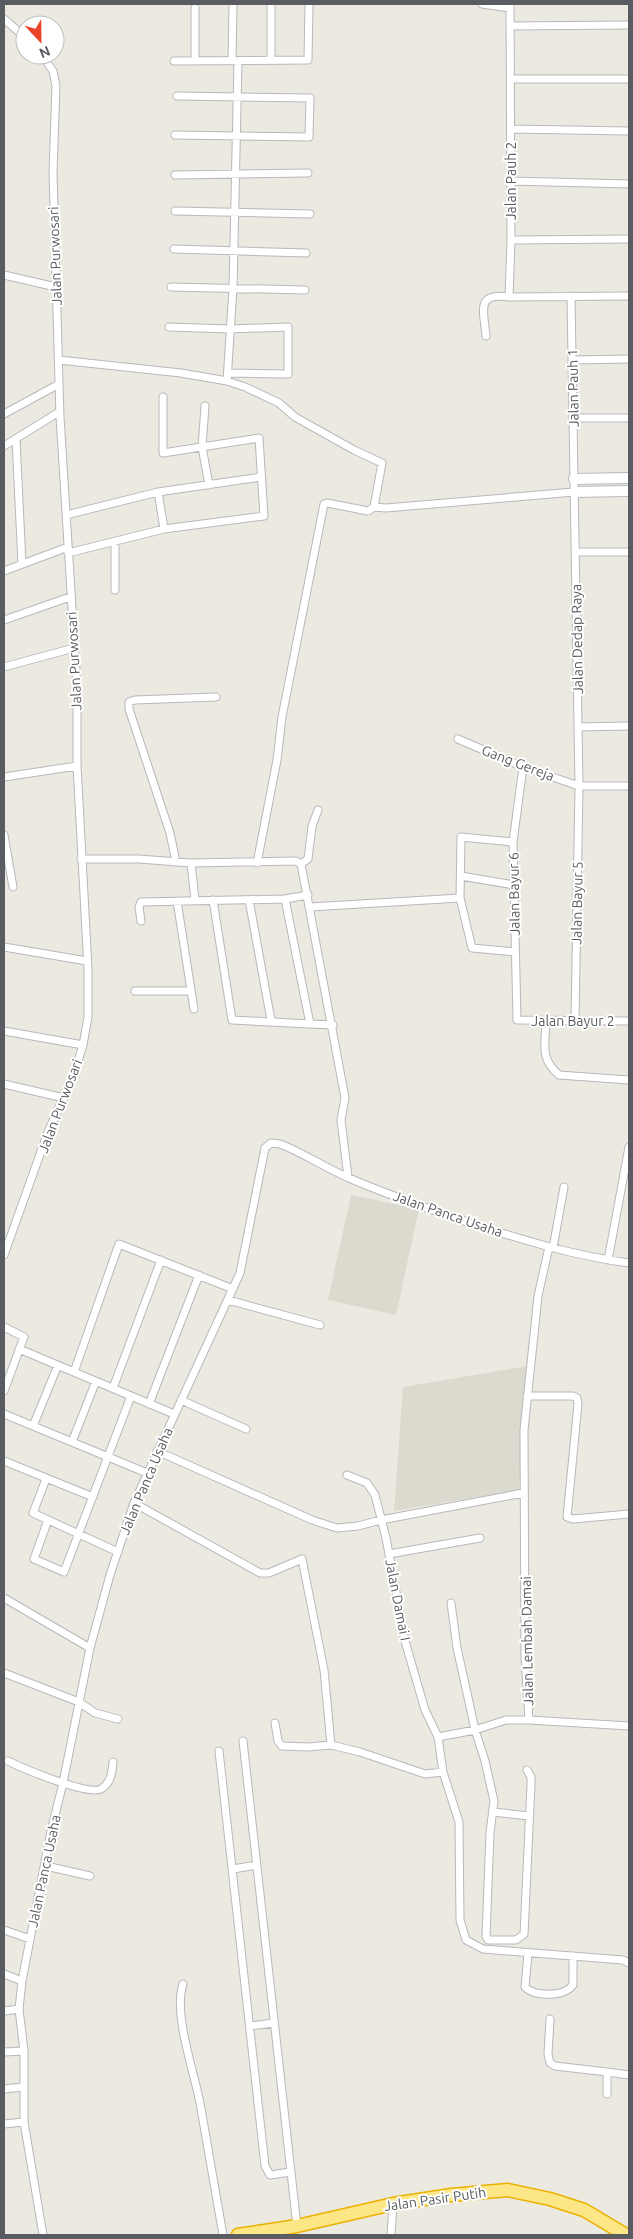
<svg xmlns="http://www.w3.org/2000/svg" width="633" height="2239" viewBox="0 0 633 2239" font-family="Ubuntu,sans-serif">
<rect width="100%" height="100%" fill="#eceae0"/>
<!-- education -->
<path fill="#dcd9ce" d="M351,1195L419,1209L396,1315L328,1300Z
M527,1366L519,1490L394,1511L403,1387Z"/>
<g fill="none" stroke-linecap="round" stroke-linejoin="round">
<!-- street casing -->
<g stroke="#b6b8bd" stroke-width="9">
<path id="street" d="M482,4L510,8
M510,4L511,240L509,297L629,296
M4,19L25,37
M510,26L629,25
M271,60V4
M174,61L308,60L309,4
M195,61V8
M232,61L233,4
M511,79H629
M511,129L629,131
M175,135L309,137L310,98L177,96
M175,175L308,173
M511,181L629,184
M175,211L310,214
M511,240L629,239
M174,249L306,253
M4,275L56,287
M171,287L305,290
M571,296L579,786L575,1021
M169,327L230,329L288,327V374L229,373
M486,336C484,311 475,292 509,297
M59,360L181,373L227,381L245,387L279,403L295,417L354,450L382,463L374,507L368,511L327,503L324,504L282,717L277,760L257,863
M573,360L629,359
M227,381L233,288L238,61
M205,406L202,447L209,485
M4,414L59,384
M574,418H629
M16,439L22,564
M4,446L59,412
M374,507L386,508L574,492
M66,515L158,492
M164,529L158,492L261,477
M115,542V590
M575,552H629
M68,553L164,529L264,516L259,438L163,453V397
M4,571L68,547
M4,620L70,597
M4,667L74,648
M578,727L629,726
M458,739L523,767L579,786H629
M523,767L513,842L517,1020L629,1021
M4,777L77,766
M4,835L13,887
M81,859H139L191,863L296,861L301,864L345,1098L341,1120L348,1177
M174,862L175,857L170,833L129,709V702L135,700L216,697
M191,863L195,900
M301,864L308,859L312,826L318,810
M461,876L514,885
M460,898L461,837L513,842
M285,899L310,1024L333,1025
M213,900L232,1020L310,1024
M249,900L271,1020
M177,901L194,1009
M310,907L460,898L472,948L515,952
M141,921L139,907L141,902L285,899L308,895
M4,947L87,961
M135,991H191
M546,1022C545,1045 540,1059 559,1075L629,1080
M4,1031L83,1045
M4,1084L64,1098
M553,1248L564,1187
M4,1255L48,1132L74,1074L83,1045L88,1017V968L77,766V687L60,417L53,173L56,86L53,71L42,55
M608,1260L629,1147
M228,1300L320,1325
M4,1327L24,1337L4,1391
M19,1349L174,1414
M74,1372L119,1244L233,1289
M113,1388L161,1260
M527,1396H573L577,1398L578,1404L567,1517L573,1519L629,1514
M181,1400L246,1429
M149,1404L199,1275
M4,1414L147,1473
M33,1426L58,1365
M72,1442L96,1381
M157,1451L312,1520L337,1528L358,1526L381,1520L523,1493
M4,1461L93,1497
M347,1475L367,1483L375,1495L386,1538L405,1641L425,1710L438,1737
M46,1479L33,1513L118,1552
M134,1503L260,1573H269L302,1559L324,1670L331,1745L360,1752L425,1774L443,1772
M48,1520L34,1559L64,1572L131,1396
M389,1554L480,1538
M4,1598L90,1648
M451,1603L457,1648L469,1702L475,1730L485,1761L494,1801L490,1833L486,1936L488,1940H516L524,1934L531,1785V1777L527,1770
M4,1673L79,1702L95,1713L118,1719
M529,1720L525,1658L524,1430L538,1296L549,1247
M275,1723L278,1741L282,1746L308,1747L331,1745
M629,1726L529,1720H506L475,1730L438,1737L443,1772L459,1822L460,1920L466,1940L483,1949L623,1960L629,1963
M243,1741L297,2226
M219,1751L265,2166L270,2175L291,2172
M8,1761C22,1768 88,1796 101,1789C111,1783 112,1773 113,1762
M493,1812L529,1816
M46,1866L90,1876
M233,1869L257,1865
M4,1930L30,1939
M528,1953L525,1987C535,1997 564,1997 573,1985V1956
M4,1974L22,1981
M183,1984C173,2014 194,2071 200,2103C208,2147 215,2191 223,2235
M4,2011L19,2009
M550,2019L548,2054L550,2063L555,2066L607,2072
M250,2026L274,2023
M4,2052L24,2051
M4,2089L23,2087
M607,2094V2072L629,2075
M4,2124L24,2122
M43,2235L24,2122V2051L19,2009L22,1981L51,1831L63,1783L90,1648L110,1575L134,1503L240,1273L265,1148L271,1143L280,1144C304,1153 325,1168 349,1178C388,1195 429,1209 470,1223C523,1240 575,1256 629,1263
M391,2235L393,2204"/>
</g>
<!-- secondary casing -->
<g stroke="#b6b9bf" stroke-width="12">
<path id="secondary" d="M574,479L629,478
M574,492L629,491"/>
</g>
<!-- highway casing -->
<g stroke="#ecb100" stroke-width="15">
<path id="highway" d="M238,2235L297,2226L393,2204L451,2195L508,2190L550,2199L584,2210L626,2235"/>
</g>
<!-- street -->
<use href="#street" stroke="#fff" stroke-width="7"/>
<!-- secondary -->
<use href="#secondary" stroke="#fff" stroke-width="10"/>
<!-- highway -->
<use href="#highway" stroke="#fde686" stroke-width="12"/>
</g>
<g text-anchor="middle" stroke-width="4" stroke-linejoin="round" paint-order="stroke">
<!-- street labels -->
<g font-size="14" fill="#595c61" stroke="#fff">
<text transform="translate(511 181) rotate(-90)" y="5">Jalan Pauh 2</text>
<text transform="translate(55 256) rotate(-92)" y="5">Jalan Purwosari</text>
<text transform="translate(573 388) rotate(-91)" y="5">Jalan Pauh 1</text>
<text transform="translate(577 639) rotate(-91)" y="5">Jalan Dedap Raya</text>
<text transform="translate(74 661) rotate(-93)" y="5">Jalan Purwosari</text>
<text transform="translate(518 763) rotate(21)" y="5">Gang Gereja</text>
<text transform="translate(514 894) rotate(-91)" y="5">Jalan Bayur 6</text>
<text transform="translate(577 903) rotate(-89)" y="5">Jalan Bayur 5</text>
<text x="573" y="1026">Jalan Bayur 2</text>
<text transform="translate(60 1106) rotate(-69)" y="5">Jalan Purwosari</text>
<text transform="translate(448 1214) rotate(19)" y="5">Jalan Panca Usaha</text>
<text transform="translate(146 1481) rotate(-67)" y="5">Jalan Panca Usaha</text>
<text transform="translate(398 1600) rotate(79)" y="5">Jalan Damai I</text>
<text transform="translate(527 1641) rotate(-91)" y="5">Jalan Lembah Damai</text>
<text transform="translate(44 1871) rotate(-78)" y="5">Jalan Panca Usaha</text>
<text transform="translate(435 2199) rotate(-8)" y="5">Jalan Pasir Putih</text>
</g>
</g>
<!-- border -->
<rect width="633" height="2239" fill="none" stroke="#595c61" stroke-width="10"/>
<!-- north arrow -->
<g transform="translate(40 40) rotate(158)"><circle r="24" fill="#ffffff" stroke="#bdbec0"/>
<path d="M0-4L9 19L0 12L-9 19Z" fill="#ea4328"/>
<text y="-8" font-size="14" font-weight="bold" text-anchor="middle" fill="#595c61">N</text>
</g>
</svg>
